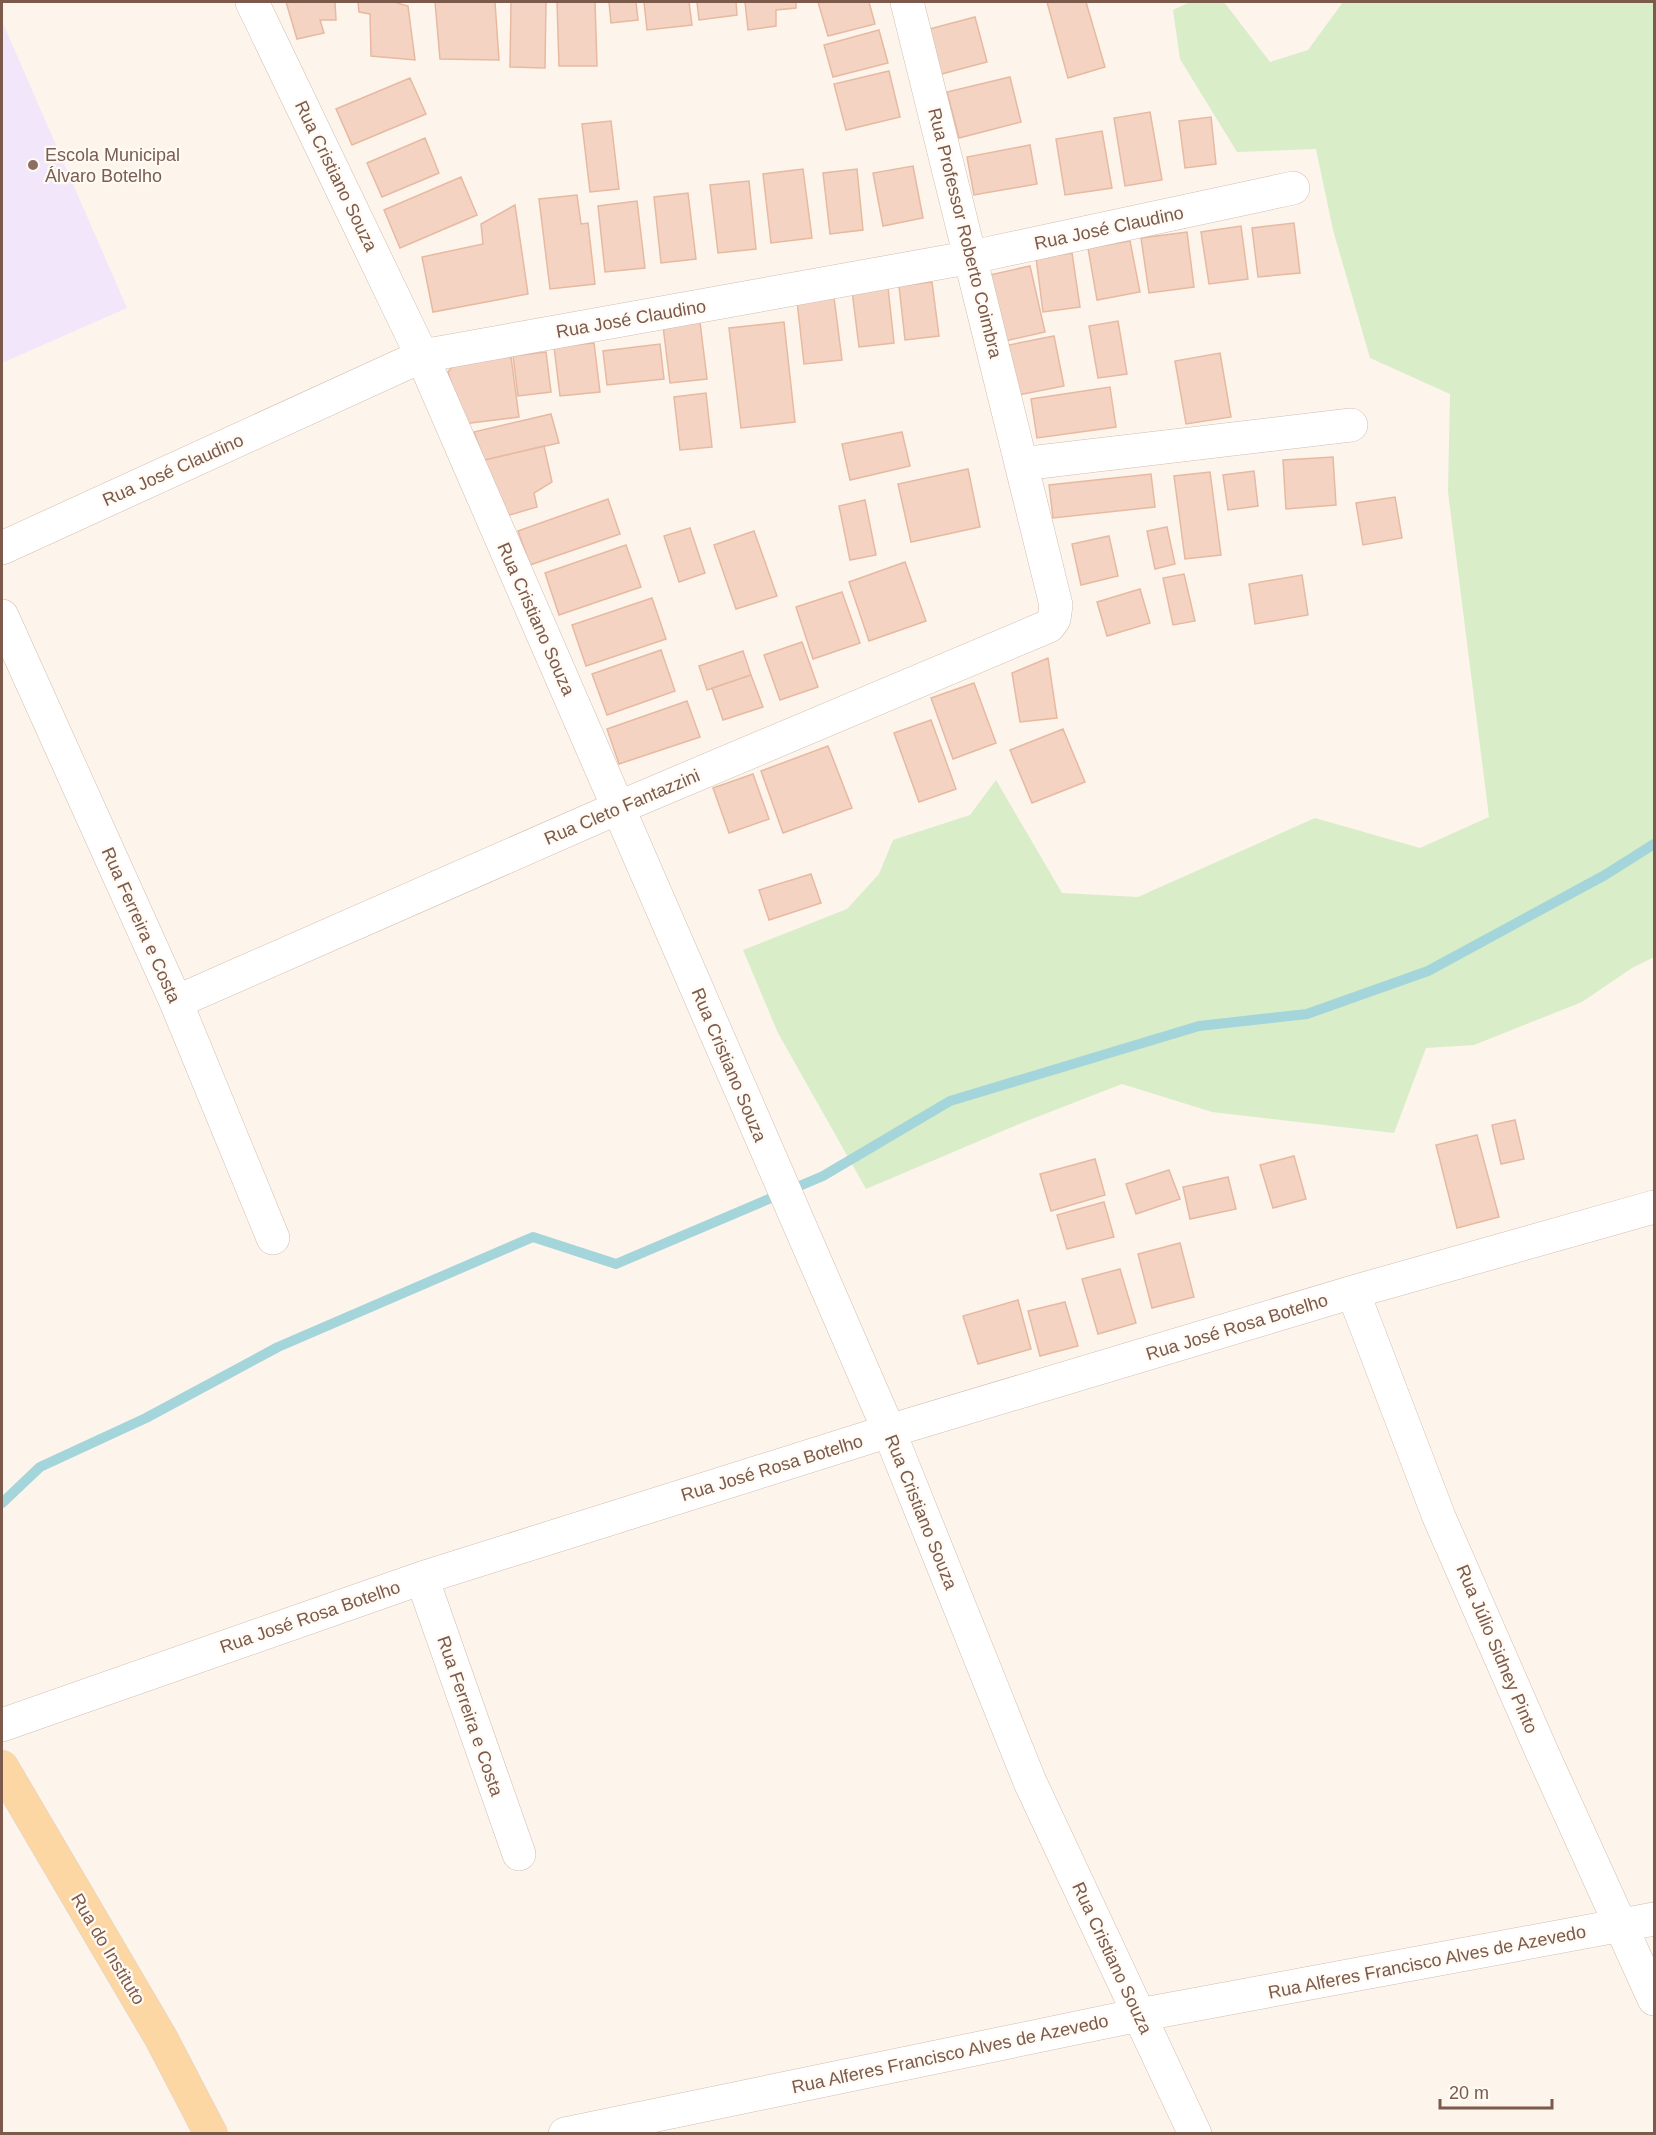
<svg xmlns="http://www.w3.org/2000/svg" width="1656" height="2135" viewBox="0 0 1656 2135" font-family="Helvetica,sans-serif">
<rect width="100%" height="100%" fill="#fdf5eb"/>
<!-- education -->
<path fill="#f2e7fa" d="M2,21L127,308L2,363Z"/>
<!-- green -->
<path fill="#d9edc8" d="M1190,2H1224L1270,62L1308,50L1343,2H1654V957L1632,968L1582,1002L1474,1045L1426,1048L1394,1133L1212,1112L1122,1084L1019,1124L866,1189L778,1033L743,950L847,909L879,874L893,840L970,815L996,780L1062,893L1138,897L1315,818L1420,848L1489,817L1448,492L1450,394L1370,358L1333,230L1316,149L1237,152L1180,59L1173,10Z"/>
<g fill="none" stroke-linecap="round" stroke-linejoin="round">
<!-- stream -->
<path stroke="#a4d5db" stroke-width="10" d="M2,1503L40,1467L146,1418L278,1347L533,1237L616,1264L823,1176L950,1101L1199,1026L1307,1014L1428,971L1605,875L1654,844"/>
</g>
<!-- building -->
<path fill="#f4d3c2" stroke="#e7b9a1" stroke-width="1.5" d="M286,2H335L336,20H320L324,33L297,39Z
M358,2H394L408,6L415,60L371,56L370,14L359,12Z
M435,2H495L499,60L440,59Z
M511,2H546L545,68L510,67Z
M557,2H595L597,66H559Z
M609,2H636L638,20L611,23Z
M644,2H689L692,25L647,30Z
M697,2H736L737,15L699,20Z
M745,2H796V8L776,10V26L748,30Z
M818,2H869L875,24L828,36Z
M1047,2H1086L1105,67L1068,78Z
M975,17L987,62L934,76L922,31Z
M879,30L888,63L833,77L824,45Z
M889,71L900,117L846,130L834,84Z
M1010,77L1021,122L959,138L947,92Z
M410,78L426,114L352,145L336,109Z
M1150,112L1162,180L1125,186L1114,118Z
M1211,117L1216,164L1185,168L1179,121Z
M611,121L619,189L590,192L582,124Z
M1102,131L1112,188L1065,195L1056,139Z
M425,138L439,173L382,197L367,163Z
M1030,145L1037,184L974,195L967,157Z
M913,166L923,218L883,226L873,173Z
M803,169L812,238L771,243L763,174Z
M857,169L863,230L830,234L823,173Z
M461,177L477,215L400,248L384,210Z
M749,181L756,249L718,253L710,185Z
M688,193L696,259L661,263L654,197Z
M577,195L581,224L588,223L595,284L550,289L539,199Z
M637,201L645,268L605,272L598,206Z
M515,205L528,294L433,312L422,257L483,244L481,224Z
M1294,223L1300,273L1258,277L1252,228Z
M1241,226L1248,279L1209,284L1201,232Z
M1187,232L1194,287L1149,293L1141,238Z
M1130,241L1140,292L1097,300L1088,248Z
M1072,253L1080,307L1043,312L1036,258Z
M1030,266L1045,332L1000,342L985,276Z
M932,282L939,336L905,340L899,286Z
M888,287L894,343L859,347L852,291Z
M834,297L842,360L804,364L797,301Z
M1118,321L1127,374L1098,378L1089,326Z
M700,322L707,379L670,383L663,326Z
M784,322L795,422L741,428L729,328Z
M1054,336L1064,386L1014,396L1004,346Z
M594,343L600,392L560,396L554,347Z
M660,344L664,379L607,385L603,351Z
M546,352L551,392L518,396L513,356Z
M1220,353L1231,417L1186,424L1175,361Z
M511,357L519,417L463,424L448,372L455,363Z
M1110,387L1116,427L1037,438L1031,399Z
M706,393L712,447L680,450L674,397Z
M551,414L559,443L484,460L474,432Z
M902,432L910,466L850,480L842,444Z
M544,446L552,482L534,493L537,507L506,516L484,460Z
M1333,457L1336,505L1286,509L1283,460Z
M968,469L980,527L911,542L898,484Z
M1254,471L1258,506L1228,510L1223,475Z
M1210,472L1221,555L1185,559L1174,476Z
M1151,474L1155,507L1053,518L1049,485Z
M1395,497L1402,538L1363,545L1356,503Z
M608,499L620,534L530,565L518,531Z
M865,500L876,555L850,560L839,506Z
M1167,527L1175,564L1155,569L1147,531Z
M690,528L705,573L679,582L664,536Z
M754,531L777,596L736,609L714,545Z
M1109,536L1118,576L1081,585L1072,544Z
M626,545L641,587L559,615L545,573Z
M905,562L926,621L869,641L849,582Z
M1184,574L1195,621L1173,625L1163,578Z
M1302,575L1308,615L1255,624L1249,584Z
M1140,589L1150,623L1107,636L1097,602Z
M842,592L860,643L813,659L796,607Z
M652,598L666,639L586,666L572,625Z
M802,642L818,687L780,700L764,655Z
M661,650L675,691L607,715L592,674Z
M743,651L751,675L707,690L699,666Z
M1048,658L1057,718L1020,722L1012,673Z
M751,675L763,707L723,720L712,688Z
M974,683L996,743L953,759L931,698Z
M687,701L700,737L619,764L607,729Z
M931,720L956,789L919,802L894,733Z
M1063,729L1085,782L1032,803L1010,750Z
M828,746L852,808L783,833L761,771Z
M753,774L769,819L729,833L713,788Z
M811,874L821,903L769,920L759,890Z
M1515,1120L1524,1159L1501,1164L1492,1125Z
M1477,1135L1499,1217L1457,1228L1436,1145Z
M1294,1156L1306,1199L1273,1208L1260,1165Z
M1095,1159L1105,1195L1051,1211L1040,1174Z
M1169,1170L1180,1199L1136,1214L1126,1184Z
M1228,1177L1236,1209L1190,1219L1183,1187Z
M1104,1202L1114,1237L1067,1249L1057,1215Z
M1180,1243L1194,1297L1152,1308L1138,1254Z
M1120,1269L1136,1323L1098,1334L1082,1279Z
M1018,1300L1031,1349L978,1364L963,1316Z
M1065,1302L1078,1346L1040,1356L1028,1311Z"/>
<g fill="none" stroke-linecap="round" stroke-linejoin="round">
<!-- minor casing -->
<g stroke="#d2bcaf" stroke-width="34">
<path id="minor" d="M252,2L422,356L889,1431L1030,1782L1195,2134
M1021,464L1351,425
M2,548L422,356L972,257L1293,188
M2,616L176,1002L273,1238
M176,1002L620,807L1049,626L1054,619L1056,605L907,2
M1353,1292L1439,1517L1541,1750L1654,1999
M422,1578L519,1854
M2,1725L422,1578L889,1431L1353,1292L1654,1207
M565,2134L1139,2015L1654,1919"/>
</g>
<!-- major casing -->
<g stroke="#dad1cd" stroke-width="34">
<path id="major" d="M2,1767L161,2038L211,2134"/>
</g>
<!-- minor -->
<use href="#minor" stroke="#fff" stroke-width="33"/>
<!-- major -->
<use href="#major" stroke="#fdd7a3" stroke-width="33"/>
</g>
<!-- markers -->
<circle fill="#8d6e63" stroke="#fffaf3" stroke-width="2" cx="33" cy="165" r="6"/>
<g text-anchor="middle" stroke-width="4.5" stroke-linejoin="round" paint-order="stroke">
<!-- education labels -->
<g font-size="18" fill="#785e54" stroke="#fffaf3" text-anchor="start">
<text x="45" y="161">Escola Municipal<tspan x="45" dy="21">Álvaro Botelho</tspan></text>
</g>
<!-- street labels -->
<g font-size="18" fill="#7b5a4c" stroke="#fffaf3">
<text transform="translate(336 176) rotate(64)" y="6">Rua Cristiano Souza</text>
<text transform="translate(1109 228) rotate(-12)" y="6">Rua José Claudino</text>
<text transform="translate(965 233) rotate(76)" y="6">Rua Professor Roberto Coimbra</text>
<text transform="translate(631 319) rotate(-10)" y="6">Rua José Claudino</text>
<text transform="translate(173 470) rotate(-24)" y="6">Rua José Claudino</text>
<text transform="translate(536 619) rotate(66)" y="6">Rua Cristiano Souza</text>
<text transform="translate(622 807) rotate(-23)" y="6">Rua Cleto Fantazzini</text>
<text transform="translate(141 925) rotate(66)" y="6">Rua Ferreira e Costa</text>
<text transform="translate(729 1065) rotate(67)" y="6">Rua Cristiano Souza</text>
<text transform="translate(1237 1327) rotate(-17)" y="6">Rua José Rosa Botelho</text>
<text transform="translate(772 1468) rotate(-17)" y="6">Rua José Rosa Botelho</text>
<text transform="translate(921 1512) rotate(68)" y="6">Rua Cristiano Souza</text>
<text transform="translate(310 1617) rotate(-19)" y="6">Rua José Rosa Botelho</text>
<text transform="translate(1497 1649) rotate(67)" y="6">Rua Júlio Sidney Pinto</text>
<text transform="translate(470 1716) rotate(71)" y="6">Rua Ferreira e Costa</text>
<text transform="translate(108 1949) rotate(59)" y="6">Rua do Instituto</text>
<text transform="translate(1112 1958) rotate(65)" y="6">Rua Cristiano Souza</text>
<text transform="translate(1427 1962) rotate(-11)" y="6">Rua Alferes Francisco Alves de Azevedo</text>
<text transform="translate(950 2054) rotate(-12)" y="6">Rua Alferes Francisco Alves de Azevedo</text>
</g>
</g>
<!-- border -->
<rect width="1656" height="2135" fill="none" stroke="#7b5a4c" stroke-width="6"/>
<!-- scale -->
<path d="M1440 2099v9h112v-9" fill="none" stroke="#7b5a4c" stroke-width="3"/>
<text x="1449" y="2099" font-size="18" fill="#7b5a4c" stroke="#fffaf3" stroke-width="4.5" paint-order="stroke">20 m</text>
</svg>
